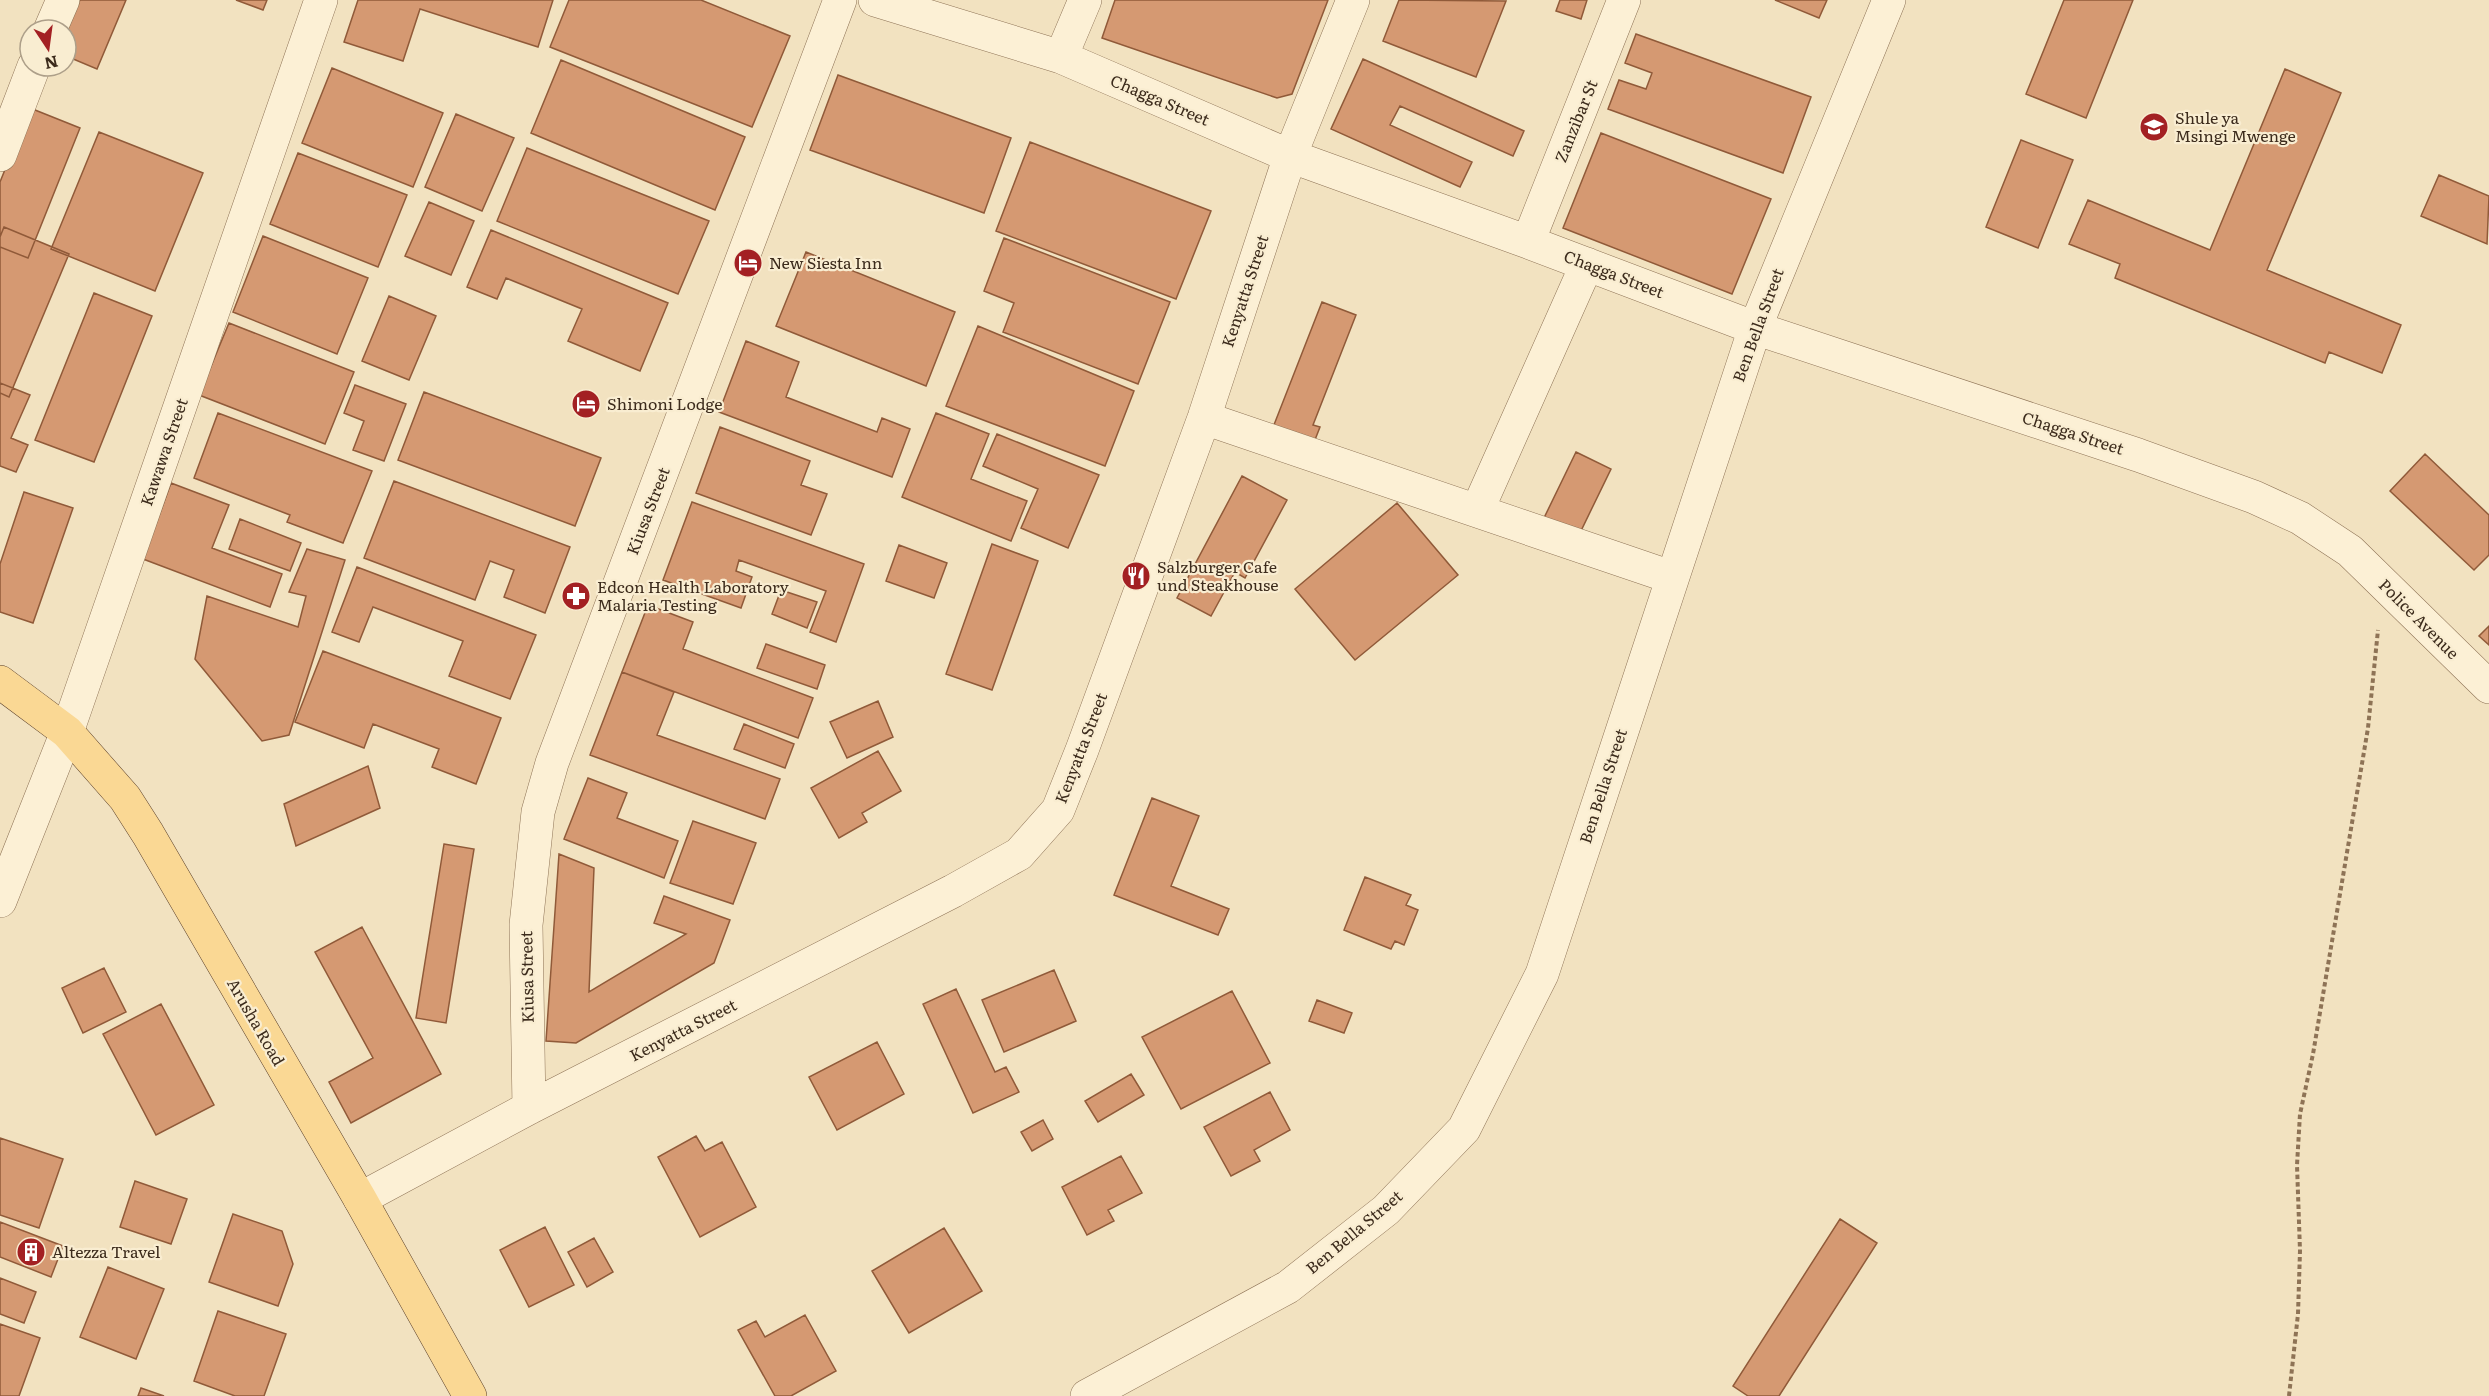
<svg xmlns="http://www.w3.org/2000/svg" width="2489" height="1396" viewBox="0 0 2489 1396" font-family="Literata,serif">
<rect width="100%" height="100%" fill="#f2e2c0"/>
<!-- building -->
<path fill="#d59972" stroke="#905a39" stroke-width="1.5" d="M80,0H126L97,69L66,56V33Z
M236,0H267L263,10Z
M358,0H553L538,47L420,9L403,61L344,42Z
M569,0H701L790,36L752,127L550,47Z
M1115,0H1328L1292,94L1277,98L1102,38Z
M1399,0L1506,1L1476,77L1383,41Z
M1560,0H1587L1581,19L1556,11Z
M1775,0H1827L1819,18Z
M2064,0H2133L2086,118L2026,94Z
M1636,34L1811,97L1783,173L1608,109L1619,80L1646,89L1652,73L1625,63Z
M1363,59L1524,131L1513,156L1400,106L1390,125L1472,162L1460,187L1331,129Z
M561,60L745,137L715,210L531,133Z
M332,68L443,113L413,187L302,143Z
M2285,69L2341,93L2267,270L2401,325L2382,373L2329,352L2325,363L2115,278L2120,264L2069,244L2088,200L2210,250Z
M838,75L1011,138L984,213L810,150Z
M30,108L80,128L28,258L0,247V182Z
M456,114L514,138L482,211L425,187Z
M99,132L203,173L155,291L51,249Z
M1601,133L1771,199L1732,294L1563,228Z
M2021,140L2073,160L2038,248L1986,227Z
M1030,142L1211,211L1176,299L996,231Z
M527,148L709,221L678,294L497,221Z
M298,153L407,195L378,267L270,224Z
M2439,175L2489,196L2487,244L2421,216Z
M429,202L474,221L451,275L405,256Z
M4,227L69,254L9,397L0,393V237Z
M491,230L668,303L640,371L568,341L582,309L506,278L497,299L467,287Z
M263,236L368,278L337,354L233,312Z
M1004,238L1170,302L1138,384L1003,332L1014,303L984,291Z
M806,252L955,312L926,386L776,326Z
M94,293L152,316L94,462L35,440Z
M389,296L436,316L409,380L362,361Z
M1322,302L1356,315L1313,425L1320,427L1311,450L1270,435Z
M229,323L354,372L325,444L199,395Z
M978,326L1134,391L1105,466L946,406Z
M746,341L799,362L786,397L877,432L882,418L910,429L892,477L719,412Z
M0,383L30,395L11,438L28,445L16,472L0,466Z
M355,385L406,404L384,461L353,450L364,421L344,413Z
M424,392L601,458L575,526L398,460Z
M218,413L372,471L343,543L287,522L290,515L194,478Z
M936,413L989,434L971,479L1027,501L1011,541L902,497Z
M720,427L810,461L801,485L827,494L811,535L696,493Z
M997,434L1099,475L1068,548L1021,528L1038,489L983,466Z
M1576,452L1611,469L1578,537L1543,520Z
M2425,454L2489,515V555L2474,570L2390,491Z
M1242,476L1287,500L1245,578L1235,572L1211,616L1177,598Z
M394,481L570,547L545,613L504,597L514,570L490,561L475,600L364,558Z
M171,483L229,505L212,548L282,574L270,607L143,559Z
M24,492L73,508L33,623L0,612V564Z
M692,502L864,564L836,642L810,632L826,591L739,560L736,571L752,577L741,608L663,580Z
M1397,503L1458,575L1355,660L1295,589Z
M240,519L301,543L290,571L229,549Z
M992,544L1038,561L992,690L946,674Z
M899,545L947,563L934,598L886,581Z
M307,549L345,560L289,735L262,741L195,659L207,596L298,627L306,596L289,592Z
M357,567L536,635L510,699L449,676L463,641L373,607L359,642L332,632Z
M781,590L817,602L807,628L772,614Z
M648,605L693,622L683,649L813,698L798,738L622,672Z
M2489,626V645L2479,636Z
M766,644L825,665L817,689L757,668Z
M323,651L501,718L476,784L432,767L439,749L373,724L364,748L295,722Z
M622,672L674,692L657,735L780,779L765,819L590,755Z
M878,701L893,737L847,758L830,722Z
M744,724L794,744L785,768L734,749Z
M878,751L901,791L862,813L867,822L839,838L811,788Z
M368,766L380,808L296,846L284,804Z
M588,778L627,793L617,818L678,841L664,878L564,839Z
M1152,798L1199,816L1171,886L1229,909L1218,935L1114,895Z
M693,821L756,843L733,904L670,883Z
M444,844L474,849L446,1023L416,1018Z
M559,854L594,868L589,992L686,934L654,923L664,896L730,920L714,963L576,1043L546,1041Z
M1365,877L1411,895L1406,905L1418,910L1404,945L1395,941L1391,949L1344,930Z
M362,927L441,1074L351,1123L329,1082L373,1058L315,952Z
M104,968L126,1012L83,1033L62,988Z
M1054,970L1076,1021L1004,1052L982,1000Z
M956,989L995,1072L1006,1067L1019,1092L973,1113L923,1004Z
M1232,991L1270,1063L1181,1109L1142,1037Z
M1317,1000L1352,1013L1344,1033L1309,1021Z
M161,1004L214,1105L156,1135L103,1034Z
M877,1042L904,1094L837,1130L809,1077Z
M1131,1074L1144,1095L1098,1122L1085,1101Z
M1270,1092L1290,1130L1254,1150L1260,1161L1231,1176L1204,1127Z
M1043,1120L1053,1139L1032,1151L1021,1132Z
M696,1136L705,1151L722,1142L756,1207L700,1237L658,1157Z
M0,1138L63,1159L39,1228L0,1215Z
M1121,1156L1142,1193L1108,1210L1114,1221L1087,1235L1062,1187Z
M135,1181L187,1199L171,1244L120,1227Z
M233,1214L282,1231L293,1264L278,1306L209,1282Z
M1840,1219L1877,1243L1779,1396H1748L1733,1386Z
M0,1222L63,1246L51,1277L0,1257Z
M545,1227L574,1285L529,1307L500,1250Z
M944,1228L982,1291L909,1333L872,1271Z
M594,1238L613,1272L587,1287L568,1252Z
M108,1267L164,1289L136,1359L80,1337Z
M0,1278L36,1292L24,1323L0,1314Z
M218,1311L286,1334L264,1396H235L194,1381Z
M805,1315L836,1371L791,1396H775L738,1330L756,1321L765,1337Z
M0,1324L40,1338L19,1396H0Z
M141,1388L164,1396H138Z"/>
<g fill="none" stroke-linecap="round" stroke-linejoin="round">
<!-- minor casing -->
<g stroke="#8e7356" stroke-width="34">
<path id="minor" d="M875,0L1061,57L1290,156L1528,242L1755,328L2138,455L2254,497L2300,518L2350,551L2489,687
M50,30L63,0
M1061,57L1085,0
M0,155L34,66
M1528,242L1624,0
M1204,418L1671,577
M1477,511L1587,264
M0,901L67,732L321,0
M529,1108L526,925L538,812L552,763L840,0
M360,1199L529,1108L953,891L1019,854L1058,810L1082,750L1204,418L1290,156L1353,0
M1087,1396L1288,1287L1386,1210L1464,1129L1542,974L1755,328L1889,0"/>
</g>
<!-- major casing -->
<g stroke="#5b402b" stroke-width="34">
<path id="major" d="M0,682L67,732L125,798L148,834L360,1199L470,1396"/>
</g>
<!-- path -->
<path stroke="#8e7356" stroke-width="4" stroke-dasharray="4.5 3" stroke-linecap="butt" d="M2289,1396L2298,1314L2300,1251L2297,1165L2300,1114L2313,1054L2368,728L2378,630"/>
<!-- minor -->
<use href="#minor" stroke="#fcf0d5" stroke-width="33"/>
<!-- major -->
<use href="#major" stroke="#fad894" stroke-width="33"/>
</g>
<!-- icons -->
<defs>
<g id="school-disc" transform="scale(1.5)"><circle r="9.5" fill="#a32023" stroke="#f9edd1"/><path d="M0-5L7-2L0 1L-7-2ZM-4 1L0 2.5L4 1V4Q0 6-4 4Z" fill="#fff"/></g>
<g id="hotel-disc" transform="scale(1.5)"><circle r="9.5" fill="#a32023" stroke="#f9edd1"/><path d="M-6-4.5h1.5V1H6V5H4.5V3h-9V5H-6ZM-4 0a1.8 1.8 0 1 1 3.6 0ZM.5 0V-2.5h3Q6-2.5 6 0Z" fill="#fff"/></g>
<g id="restaurant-disc" transform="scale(1.5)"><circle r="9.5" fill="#a32023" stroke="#f9edd1"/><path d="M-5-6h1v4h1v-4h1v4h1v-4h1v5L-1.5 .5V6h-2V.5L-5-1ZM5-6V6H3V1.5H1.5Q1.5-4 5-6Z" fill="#fff"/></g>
<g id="pharmacy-disc" transform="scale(1.5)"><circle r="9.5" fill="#a32023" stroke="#f9edd1"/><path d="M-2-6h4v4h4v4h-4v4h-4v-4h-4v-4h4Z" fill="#fff"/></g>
<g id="building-disc" transform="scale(1.5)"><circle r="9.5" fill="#a32023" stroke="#f9edd1"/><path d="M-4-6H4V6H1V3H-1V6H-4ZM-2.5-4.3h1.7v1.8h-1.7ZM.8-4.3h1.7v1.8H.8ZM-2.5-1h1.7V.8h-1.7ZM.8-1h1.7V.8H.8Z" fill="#fff"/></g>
</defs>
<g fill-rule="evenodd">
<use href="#school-disc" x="2154" y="127"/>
<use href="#hotel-disc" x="748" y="263"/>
<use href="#hotel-disc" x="586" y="404"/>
<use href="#restaurant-disc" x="1136" y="576"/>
<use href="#pharmacy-disc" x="576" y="596"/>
<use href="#building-disc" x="31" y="1252"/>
</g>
<g text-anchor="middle" stroke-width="4.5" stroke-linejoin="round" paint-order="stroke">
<!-- street labels -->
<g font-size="16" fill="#3c2b1c" stroke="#f9edd1">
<text transform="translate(1160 100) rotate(23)" y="6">Chagga Street</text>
<text transform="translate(1576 121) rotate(-68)" y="6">Zanzibar St</text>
<text transform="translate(1614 274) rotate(21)" y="6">Chagga Street</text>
<text transform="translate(1245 291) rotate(-72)" y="6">Kenyatta Street</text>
<text transform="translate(1758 325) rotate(-70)" y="6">Ben Bella Street</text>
<text transform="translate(2073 433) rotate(18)" y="6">Chagga Street</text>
<text transform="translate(164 452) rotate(-71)" y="6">Kawawa Street</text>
<text transform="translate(648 511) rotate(-69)" y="6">Kiusa Street</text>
<text transform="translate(2419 619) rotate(45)" y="6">Police Avenue</text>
<text transform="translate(1081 748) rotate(-69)" y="6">Kenyatta Street</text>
<text transform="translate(1603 786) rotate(-72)" y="6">Ben Bella Street</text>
<text transform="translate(527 977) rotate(-91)" y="6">Kiusa Street</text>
<text transform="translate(256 1022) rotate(60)" y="6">Arusha Road</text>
<text transform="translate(683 1030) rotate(-27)" y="6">Kenyatta Street</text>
<text transform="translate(1354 1232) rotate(-40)" y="6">Ben Bella Street</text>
</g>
<!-- poi labels -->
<g font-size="16" fill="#3c2b1c" stroke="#f9edd1" text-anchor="start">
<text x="2175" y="124">Shule ya<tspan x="2175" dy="18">Msingi Mwenge</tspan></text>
<text x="769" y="269">New Siesta Inn</text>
<text x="607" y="410">Shimoni Lodge</text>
<text x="1157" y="573">Salzburger Cafe<tspan x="1157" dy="18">und Steakhouse</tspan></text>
<text x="597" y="593">Edcon Health Laboratory<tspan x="597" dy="18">Malaria Testing</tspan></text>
<text x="52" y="1258">Altezza Travel</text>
</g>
</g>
<!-- north arrow -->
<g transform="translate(48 48) rotate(167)"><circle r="28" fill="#f9edd1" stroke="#ad9f89" stroke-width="1.5"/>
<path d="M0-4.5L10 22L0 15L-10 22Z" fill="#a32023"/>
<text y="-9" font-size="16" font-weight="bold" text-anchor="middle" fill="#3c2b1c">N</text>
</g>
</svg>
